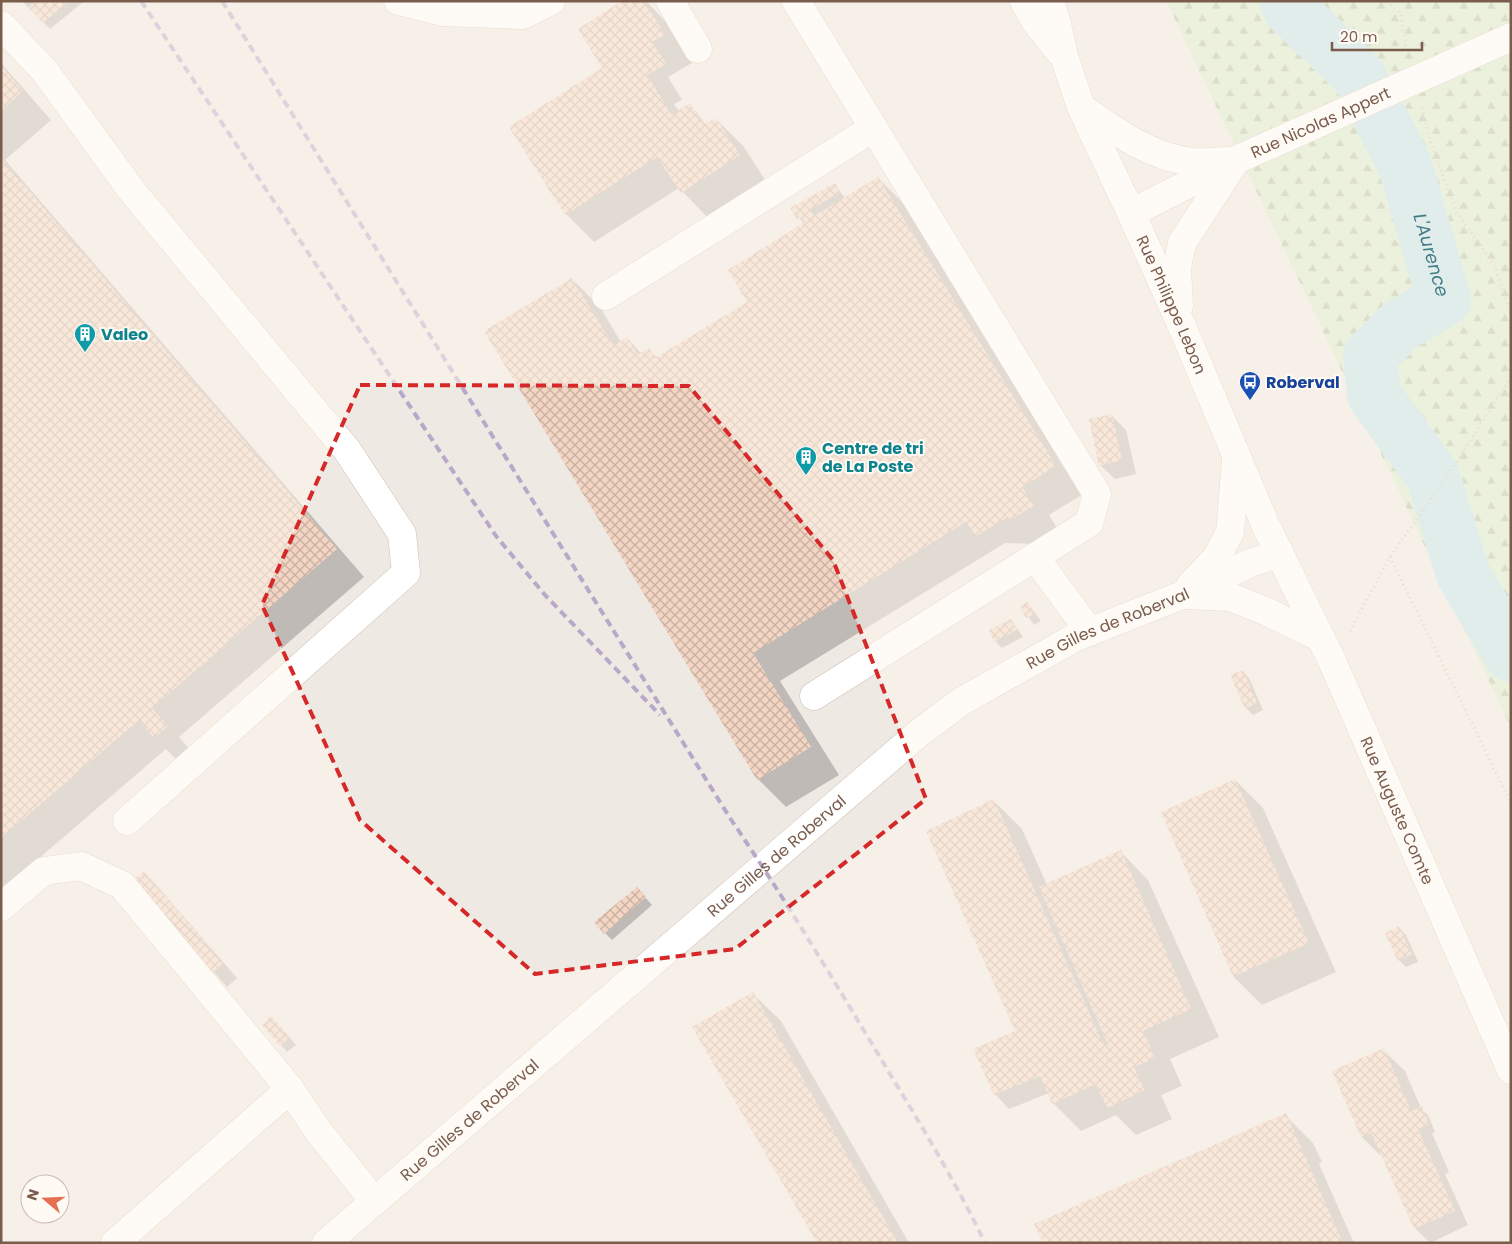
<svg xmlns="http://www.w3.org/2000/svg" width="1512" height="1244" viewBox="0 0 1512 1244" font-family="Poppins,sans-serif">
<defs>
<pattern id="forest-firs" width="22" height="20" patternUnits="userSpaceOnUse" patternTransform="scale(1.25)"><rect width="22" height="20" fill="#d8ecc9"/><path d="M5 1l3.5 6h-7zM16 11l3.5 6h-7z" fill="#b4c2a5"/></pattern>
<pattern id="building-cross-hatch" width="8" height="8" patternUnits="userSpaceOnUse" patternTransform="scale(1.25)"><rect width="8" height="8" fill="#f3d5c3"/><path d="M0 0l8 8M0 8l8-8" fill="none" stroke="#cab0a1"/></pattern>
</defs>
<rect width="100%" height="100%" fill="#fdf6ec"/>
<!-- industrial -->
<path fill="#efe9e4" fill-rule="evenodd" d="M1,1H1166L1511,728V1243H1ZM30,1184H60V1214H30Z"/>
<!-- forest -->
<path fill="url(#forest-firs)" d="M1166,1H1511V728Z"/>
<!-- shadow -->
<path fill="#0003" d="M22,1H82L83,2L50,29Z
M624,1H646L665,21L692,63L668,77L682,100L674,104L679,111L690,104L706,125L716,119L744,147L767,183L710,220L679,188L594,242L566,214L511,128L604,68Z
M1,63L51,120L5,160L364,577L179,737L195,755L182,765L166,749L1,891Z
M878,178L906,206L1083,494L1049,515L1061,534L1036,544L1005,543L780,681L839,775L786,807L758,779L572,279L600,307L621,342L627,338L642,354L649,350L658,358L749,303L804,224L792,209L835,185L845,198Z
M1112,416L1126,430L1136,474L1115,479L1100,465Z
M1028,603L1041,621L1034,625L1022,607Z
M1011,620L1023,637L1002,648L995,641Z
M1242,671L1249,678L1263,710L1253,715L1246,708Z
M1235,780L1263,808L1336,972L1262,1005L1234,977L1162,813Z
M994,801L1022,829L1047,885L1120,851L1148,880L1219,1037L1170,1059L1182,1086L1161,1095L1172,1119L1136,1135L1116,1115L1081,1131L1053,1103L1049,1093L1009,1109L995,1094L1017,1031Z
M134,881L158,887L237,978L227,987Z
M643,895L652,905L612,940L605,933Z
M1399,928L1406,935L1418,962L1406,967L1399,960Z
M752,993L781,1021L909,1243H818Z
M278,1025L296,1045L287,1052L281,1045Z
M1383,1050L1405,1071L1421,1108L1428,1115L1435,1132L1432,1133L1449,1172L1445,1174L1468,1225L1430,1243L1415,1228L1383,1158L1362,1137L1334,1071Z
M1285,1115L1313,1143L1322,1162L1319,1164L1354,1243H1044Z"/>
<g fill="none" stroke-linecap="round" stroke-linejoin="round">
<!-- river -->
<path stroke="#bfe3e8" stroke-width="54" id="s1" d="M1286,1L1290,9L1359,76L1405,165L1444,300L1401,325L1370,356L1374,395L1433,476L1463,574L1511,655"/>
</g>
<!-- building -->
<path fill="url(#building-cross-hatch)" d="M35,1H68L43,23L29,7Z
M622,1H644L665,35L652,42L666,64L647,75L672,115L690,103L704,125L716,118L740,155L681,193L657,157L565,215L509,127L602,68L578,29Z
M1,65L23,91L1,111Z
M1,158L337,549L152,708L168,726L154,738L139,720L1,838Z
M878,177L1056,466L1022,487L1034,506L1010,520L1008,517L976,536L966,522L753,653L811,747L757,780L484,331L572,278L613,345L627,337L638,355L649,348L655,358L747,302L728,270L805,222L801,217L797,219L790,208L835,183L840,192L810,210L814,216Z
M1112,414L1122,460L1099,466L1089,419Z
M1028,602L1035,614L1026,618L1020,606Z
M1011,619L1017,630L994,642L989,630Z
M1243,670L1257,703L1245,709L1230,675Z
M1235,779L1309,943L1233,977L1161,812Z
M994,799L1104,1046L1108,1045L1039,887L1121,850L1191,1009L1143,1031L1155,1058L1134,1067L1145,1090L1107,1108L1096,1084L1052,1104L1040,1076L994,1095L973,1049L1015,1031L926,831Z
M144,871L223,963L212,973L132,881Z
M637,887L646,897L604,934L594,922Z
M1399,926L1412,954L1398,961L1385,933Z
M753,992L898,1243H817L692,1027Z
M271,1016L290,1037L280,1046L262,1025Z
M1384,1048L1411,1111L1422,1106L1429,1125L1418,1129L1455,1211L1414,1229L1371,1133L1361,1137L1332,1071Z
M1286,1113L1343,1243H1043L1034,1224Z"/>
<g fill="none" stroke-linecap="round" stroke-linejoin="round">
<!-- minor casing -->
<g stroke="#d1beb0" stroke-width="29">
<g id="minor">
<path d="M398,1L442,12L523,15L551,1"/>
<path d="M670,1L698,49"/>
<path d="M796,1L1097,494L1089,523L814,696"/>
<path d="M1024,1L1035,21L1059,51"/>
<path id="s2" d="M1050,1L1057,24L1064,56L1081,107L1131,213L1181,324L1266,526L1333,663L1511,1070"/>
<path d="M1,25L44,70L132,191L347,450L402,534L406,573L127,821"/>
<path d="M1084,109C1116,132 1151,157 1192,162C1203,163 1216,161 1227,161"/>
<path id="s3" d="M1131,213L1236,160L1511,37"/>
<path d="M606,296L873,128"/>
<path d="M1179,306L1177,268L1182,243L1236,160"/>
<path d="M1035,557L1090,632"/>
<path d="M1190,586L1217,557L1230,532L1236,460"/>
<path d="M1186,595L1230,597L1263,610L1321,638"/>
<path d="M1,907L44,871L81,866L122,885L290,1089L319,1132L374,1201"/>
<path d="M115,1243L290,1089"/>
<path id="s4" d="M326,1243L919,733L962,701L1076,637L1182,595L1250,563L1280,553"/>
</g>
</g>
<!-- path -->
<path stroke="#d9b8a5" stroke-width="3" stroke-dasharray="1 4" stroke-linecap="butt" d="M1387,1L1400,13L1407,51
M1422,108L1430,141L1457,213L1493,263L1511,314
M1390,557L1511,803
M1350,631L1390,557L1454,466L1511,377"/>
<!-- minor -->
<use href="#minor" stroke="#fff" stroke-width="28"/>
<!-- rail -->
<path stroke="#b9a8c9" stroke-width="4" stroke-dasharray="8 5" stroke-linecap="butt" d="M141,1L496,536L545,595L660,715
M222,1L730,818C779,890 824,964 869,1039C909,1106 951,1172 985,1243"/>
</g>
<!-- marked area -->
<path d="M0 0H1512V1244H0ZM360,385L689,386L833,560L926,799L735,949L535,974L360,820L262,605Z" fill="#fdf6ec" fill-opacity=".55" fill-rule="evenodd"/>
<path fill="none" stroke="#d62828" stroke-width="4" stroke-dasharray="10 6" stroke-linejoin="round" d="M360,385L689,386L833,560L926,799L735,949L535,974L360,820L262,605Z"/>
<!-- icons -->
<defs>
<g id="building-pin" transform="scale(1.125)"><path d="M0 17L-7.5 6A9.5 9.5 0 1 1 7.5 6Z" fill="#0f9aa8" stroke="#fffaf3"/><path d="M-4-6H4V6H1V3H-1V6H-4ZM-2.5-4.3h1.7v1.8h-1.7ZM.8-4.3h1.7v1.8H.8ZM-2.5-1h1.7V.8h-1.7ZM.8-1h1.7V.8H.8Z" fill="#fff"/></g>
<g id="bus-pin" transform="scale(1.125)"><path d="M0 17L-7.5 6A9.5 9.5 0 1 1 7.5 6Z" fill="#1a4fb4" stroke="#fffaf3"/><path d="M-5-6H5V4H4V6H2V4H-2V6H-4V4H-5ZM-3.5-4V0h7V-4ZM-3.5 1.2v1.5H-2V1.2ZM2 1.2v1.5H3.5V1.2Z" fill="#fff"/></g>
</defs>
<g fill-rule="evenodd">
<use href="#building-pin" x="85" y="334"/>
<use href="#bus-pin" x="1250" y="382"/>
<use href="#building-pin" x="806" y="457"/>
</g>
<g text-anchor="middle" stroke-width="4" stroke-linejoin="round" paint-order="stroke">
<!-- street labels -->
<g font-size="16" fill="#7a5c4d" stroke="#fffaf3">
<text dy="6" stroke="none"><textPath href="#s3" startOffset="210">Rue Nicolas Appert</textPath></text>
<text dy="6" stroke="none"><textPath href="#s2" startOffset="328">Rue Philippe Lebon</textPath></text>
<text dy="6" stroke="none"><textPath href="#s4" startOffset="999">Rue Gilles de Roberval</textPath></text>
<text dy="6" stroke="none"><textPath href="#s2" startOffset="882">Rue Auguste Comte</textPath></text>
<text dy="6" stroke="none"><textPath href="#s4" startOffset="594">Rue Gilles de Roberval</textPath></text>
<text dy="6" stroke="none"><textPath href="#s4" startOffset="189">Rue Gilles de Roberval</textPath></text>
</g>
<!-- culture labels -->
<g font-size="16" font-weight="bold" fill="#0d838f" stroke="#fffaf3" text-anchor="start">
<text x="101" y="340">Valeo</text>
<text x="822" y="454">Centre de tri<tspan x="822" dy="18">de La Poste</tspan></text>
</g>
<!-- transit labels -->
<g font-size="16" font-weight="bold" fill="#164399" stroke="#fffaf3" text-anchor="start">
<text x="1266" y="388">Roberval</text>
</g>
<!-- water labels -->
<g font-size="18" font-style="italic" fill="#437c86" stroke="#fffaf3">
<text dy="6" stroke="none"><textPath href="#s1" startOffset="299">L'Aurence</textPath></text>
</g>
</g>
<!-- border -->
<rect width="1512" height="1244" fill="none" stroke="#7a5c4d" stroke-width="5"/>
<!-- north arrow -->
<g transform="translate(45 1199) rotate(289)"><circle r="24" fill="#fffaf3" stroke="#cabbb1"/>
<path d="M0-4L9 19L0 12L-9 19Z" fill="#e76f51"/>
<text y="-8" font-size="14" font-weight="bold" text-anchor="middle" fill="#7a5c4d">N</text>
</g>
<!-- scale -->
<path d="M1332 42v8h90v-8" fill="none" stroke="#7a5c4d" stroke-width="2.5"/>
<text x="1340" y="42" font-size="15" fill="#7a5c4d" stroke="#fffaf3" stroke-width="4" paint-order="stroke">20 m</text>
</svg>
